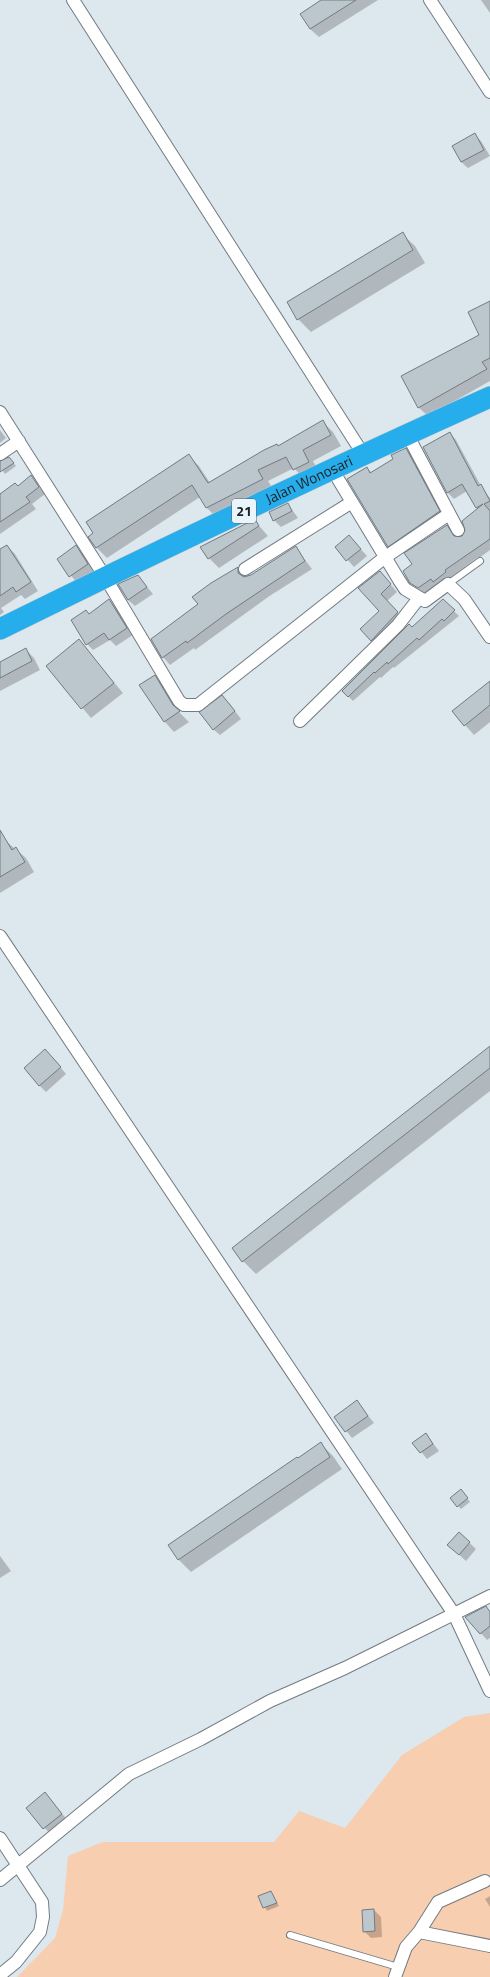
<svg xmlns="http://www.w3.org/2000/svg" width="490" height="1977" viewBox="0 0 490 1977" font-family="'Titillium Web',sans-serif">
<rect width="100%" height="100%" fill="#dde7ee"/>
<!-- green -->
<path fill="#f8ceb0" d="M490,1713V1977H17L55,1938L63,1910L68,1856L103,1842H274L299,1811L345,1828L402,1755L464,1717Z"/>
<!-- shadow -->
<path fill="#0003" d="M322,0H378L319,37L310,29Z
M481,0H490V13Z
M475,135L481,141L490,156L468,168L461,162Z
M402,234L415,246L425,263L311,332L298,319Z
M490,302V381L428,416L418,407L481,336Z
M323,422L333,432L341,446L313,461L319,472L305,480L294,468L268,481L273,489L217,518L207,508L200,497L107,558L97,548L90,537L189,456L199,466L210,483Z
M0,430L6,438L0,443Z
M450,433L456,440L481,486L490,498V550L479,558L478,557L451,577L452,579L425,594L411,583L414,564L447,526L456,537H462L478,509L467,491L454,499L448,493L424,448Z
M406,449L415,458L448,520L397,555L388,546L367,468L372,473L395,460Z
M12,461L16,466L5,474L0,467V462Z
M31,477L45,494L32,504L36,509L0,534V496L18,487Z
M288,504L298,518L281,527L274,520Z
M254,520L268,536L219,568L209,558Z
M349,536L367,556L354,567L336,547Z
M7,546L15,554L38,591L25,599L21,595L1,608L4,612L0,615V551Z
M76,547L82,553L94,571L77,583L58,559Z
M296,548L312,569L268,597L195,650L194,648L170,665L163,657L152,639L199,605L237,568L245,575V578L251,576Z
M138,576L153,594L135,606L128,600Z
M386,579L397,592L387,601L404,620L378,646L362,629L380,611L360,588Z
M109,600L116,607L133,635L116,646L110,640L93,650L87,644L89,615Z
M443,600L459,616L394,668L393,667L381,678L380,677L353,701L343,691Z
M79,641L123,693L91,718L47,666Z
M26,650L34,658L40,670L0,691V663Z
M154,676L164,686L180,713L189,722L174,732L165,722L140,685Z
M490,684V722L474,735L465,725Z
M229,703L241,719L220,735L213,729Z
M7,842L26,858L34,872L0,893V846Z
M490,1049V1091L256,1274L243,1261Z
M52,1057L66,1074L46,1092L39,1085Z
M357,1402L374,1423L352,1438L335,1417Z
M426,1434L439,1451L427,1459L414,1443Z
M321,1444L333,1456L342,1469L191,1572L179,1560L169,1545Z
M464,1494L470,1502L461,1509L458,1506Z
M459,1533L476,1549L466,1561L455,1551Z
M0,1556L11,1571L0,1578Z
M490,1612V1638L487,1640L467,1617Z
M51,1800L68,1821L51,1835L27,1808Z
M271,1892L279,1906L267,1911L260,1897Z
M490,1896V1907L485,1899Z
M374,1910L381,1917L382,1937L371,1938L364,1931Z"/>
<!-- building -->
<path fill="#bcc6cd" stroke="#717b81" d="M321,0H356L310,29L300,14Z
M475,133L484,150L461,162L452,146Z
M403,232L413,250L297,320L287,302Z
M490,301V358L482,362L487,369L418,408L401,376L479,335L468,312Z
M323,420L331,435L303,450L309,462L293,470L286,457L258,470L263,479L206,508L192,485L96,548L88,537L93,533L86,522L189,454L208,483L264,450L277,444L278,446Z
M450,432L478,486L481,484L490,501L484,504L490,511V539L445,570L446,572L433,582L431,579L418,588L410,583L403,571L412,564L404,553L447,525L454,536H462L465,530L462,521L483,504L476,508L462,484L447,493L423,447Z
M406,448L440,511L388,547L347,479L367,467L370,473L393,459L391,455Z
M9,457L14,463L0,472V461Z
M31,475L39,487L26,497L30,502L0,522V494L15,483L18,486Z
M288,503L292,511L273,521L269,512Z
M255,519L259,526L208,559L200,547Z
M349,535L361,549L346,561L335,547Z
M7,545L31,582L16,592L13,587L0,596V549Z
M76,545L88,564L69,577L57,559Z
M296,546L305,561L226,614L187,643L186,641L162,658L151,639L198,604L192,597L211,583L238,567V573L244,577L251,575Z
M380,571L391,584L381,594L398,612L371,641L360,629L379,611L358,588Z
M138,575L147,587L128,600L118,584Z
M109,599L127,628L109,640L104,633L86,645L71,620L86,610L89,614Z
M443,599L455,610L444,621L442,619L419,640L417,638L388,664L387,662L375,673L374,672L348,697L342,691L409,624L412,627Z
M79,639L114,683L81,709L46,666Z
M26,648L32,661L0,678V662Z
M155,675L173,705L180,711L164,722L139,685Z
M490,681V705L464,726L452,711Z
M222,695L235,711L213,730L199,712Z
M0,830L12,850L16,847L25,862L0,877Z
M490,1046V1068L242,1262L232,1248Z
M45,1049L61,1067L39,1086L24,1068Z
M357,1400L368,1416L345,1432L334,1417Z
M426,1433L433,1444L420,1453L412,1443Z
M321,1442L330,1457L178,1560L168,1545L297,1457L298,1458Z
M461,1489L468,1498L457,1507L450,1498Z
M459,1532L470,1542L459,1555L447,1545Z
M486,1606L490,1612V1626L480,1634L465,1617Z
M45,1792L62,1814L43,1829L26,1808Z
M271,1891L277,1903L263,1908L258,1896Z
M374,1909L375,1931L363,1932L362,1910Z"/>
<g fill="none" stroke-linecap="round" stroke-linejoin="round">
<!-- lane casing -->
<g stroke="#727b81" stroke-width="8">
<path id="lane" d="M448,584L480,561
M290,1935L398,1967"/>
</g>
<!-- street casing -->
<g stroke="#727b81" stroke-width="14">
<path id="street" d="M73,0L363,454
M430,0L490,92
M0,412L105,577L179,701L184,705H198L384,558L449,514
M407,434L458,530
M0,454L19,441
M332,469L399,580L405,589L425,601L448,584L464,599L490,637
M245,569L352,502
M300,721L398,625L419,598
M0,936L454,1614L490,1691
M0,1838L42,1902L43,1917L40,1932L16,1962L0,1975
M0,1880L129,1774L201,1739L270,1701L345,1668L490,1596
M419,1932L490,1946
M395,1977L406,1947L419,1932L438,1902L485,1881"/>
</g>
<!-- highway casing -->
<g stroke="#c5c6c7" stroke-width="22">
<g id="highway">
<path id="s1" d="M0,629C162,549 325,471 490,397"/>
</g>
</g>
<!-- lane -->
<use href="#lane" stroke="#fff" stroke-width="6"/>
<!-- street -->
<use href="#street" stroke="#fff" stroke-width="12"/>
<!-- highway -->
<use href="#highway" stroke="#25adec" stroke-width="21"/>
</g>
<g text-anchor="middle" stroke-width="3" stroke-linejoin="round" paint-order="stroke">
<!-- shield labels -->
<rect fill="#eaf4fb" stroke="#5d6267" stroke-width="1" x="232" y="499" width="24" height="24" rx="3"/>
<g font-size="14" font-weight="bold" fill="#202427">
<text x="244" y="516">21</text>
</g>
<!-- street labels -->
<g font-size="15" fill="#202427" stroke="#eaf4fb">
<text dy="5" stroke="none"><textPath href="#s1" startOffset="343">Jalan Wonosari</textPath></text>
</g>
</g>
</svg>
